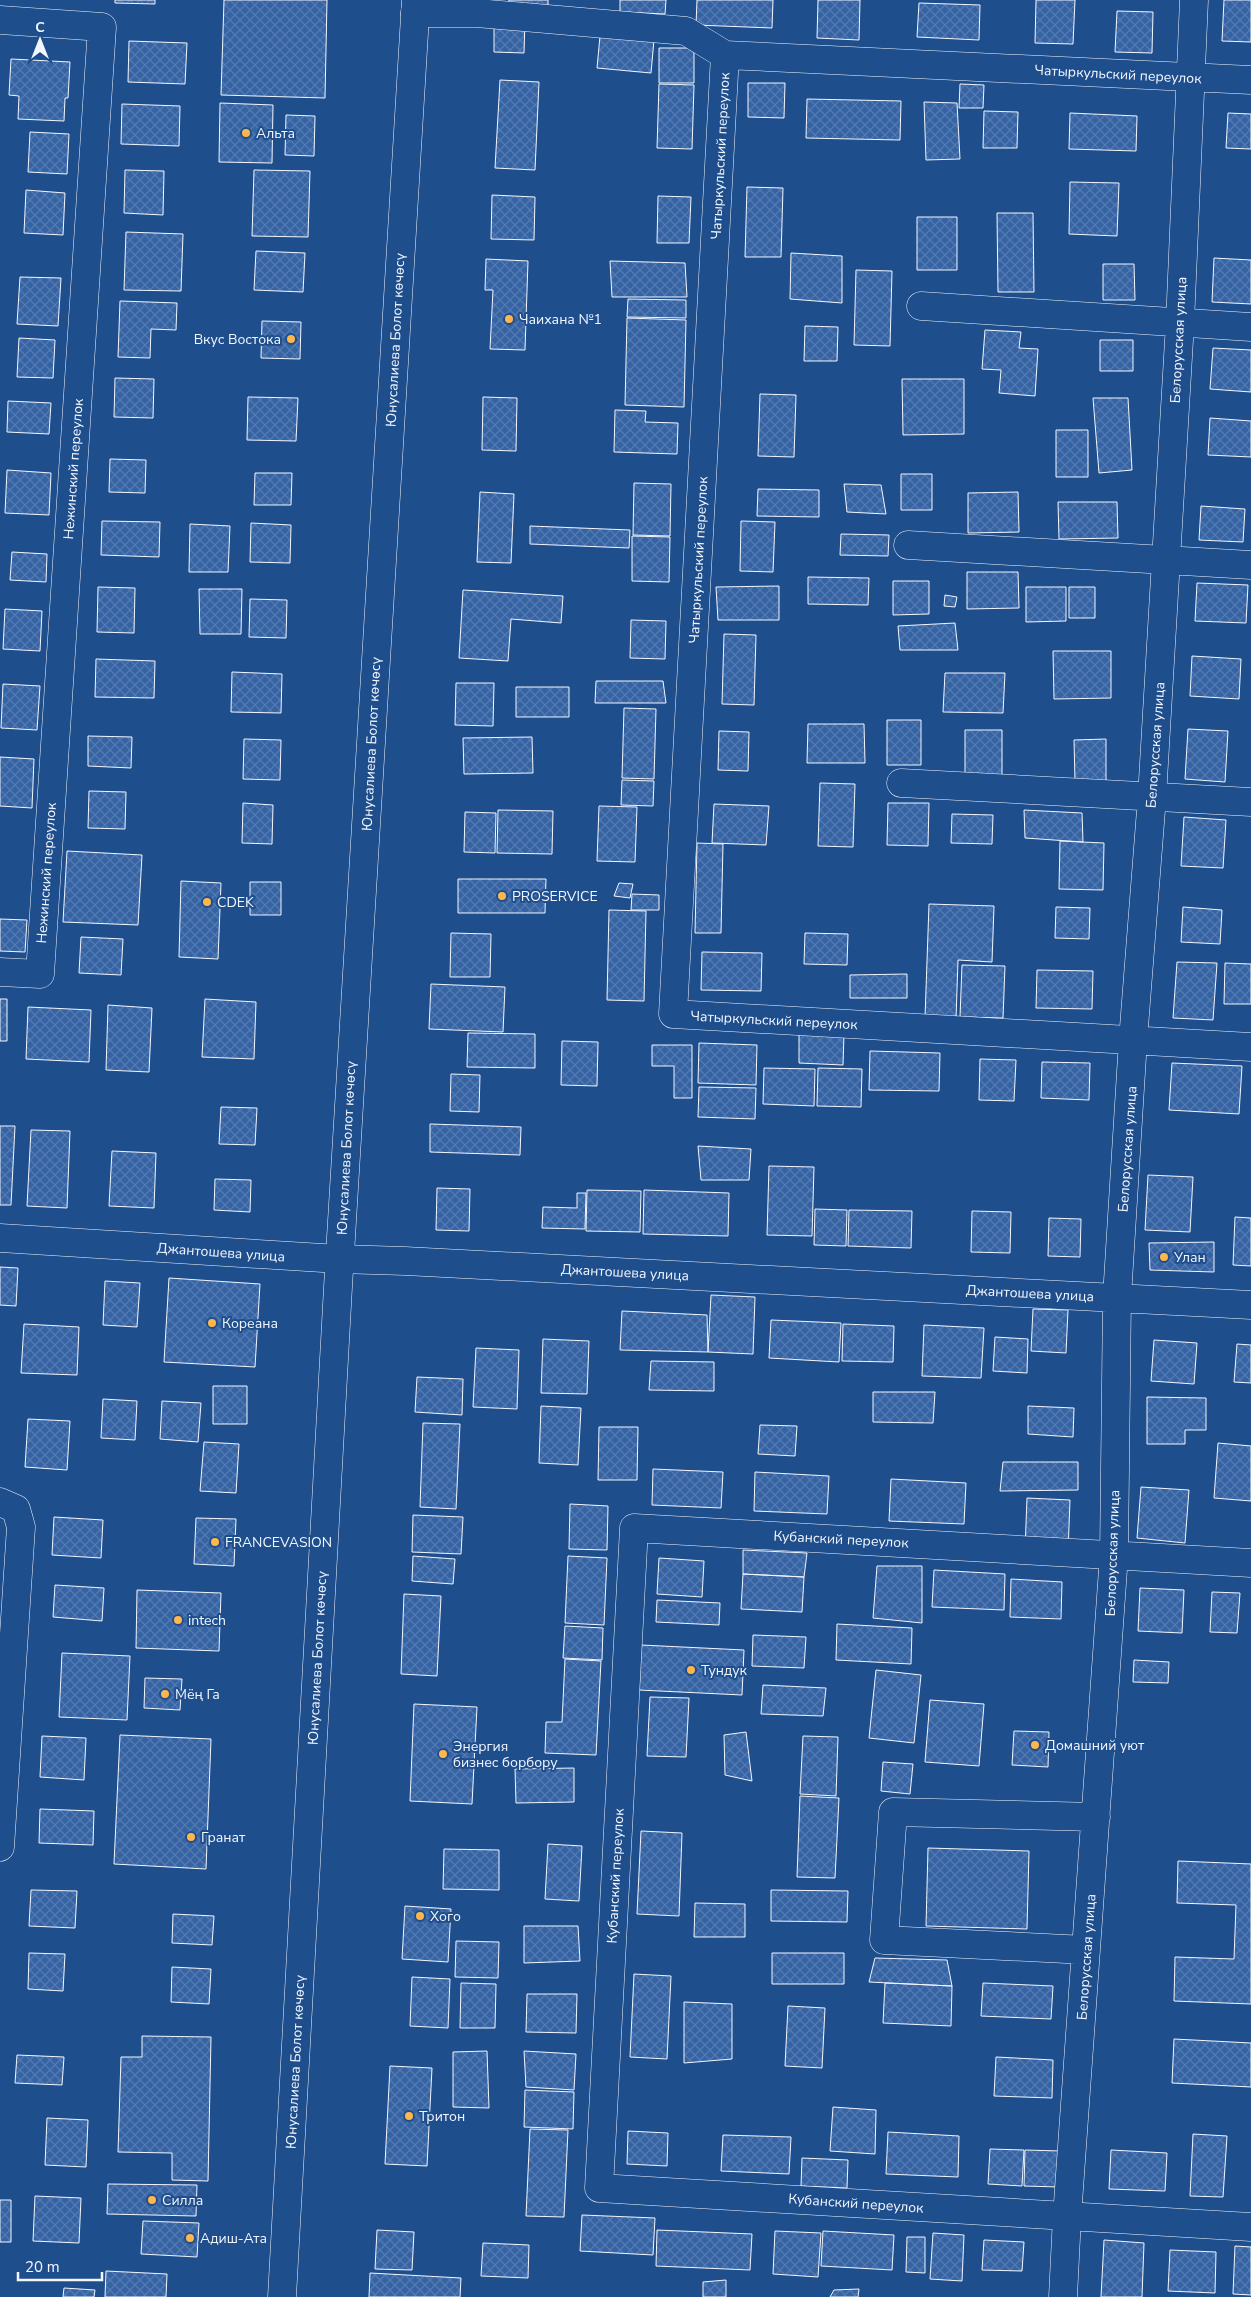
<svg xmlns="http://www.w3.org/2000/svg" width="1251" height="2297" viewBox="0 0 1251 2297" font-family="'Nunito Sans',sans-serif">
<defs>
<pattern id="building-cross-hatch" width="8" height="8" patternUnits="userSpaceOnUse" patternTransform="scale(1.25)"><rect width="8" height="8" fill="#3563a3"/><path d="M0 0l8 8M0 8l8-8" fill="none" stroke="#537ab1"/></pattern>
</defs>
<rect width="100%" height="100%" fill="#1f4e8c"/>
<!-- building -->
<path fill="url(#building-cross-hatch)" stroke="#f2f6ff" d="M115,0H155V4L115,3Z
M224,0H327L325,98L221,95Z
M509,0H548V6L508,5Z
M620,0H666L665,14L620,12Z
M697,0H773L772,28L696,25Z
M818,0H860L859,40L817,38Z
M1036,0H1075L1073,44L1035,43Z
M1224,0H1251V42L1222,41Z
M919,3L980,5L979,40L917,37Z
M1117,11L1153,12L1152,53L1115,52Z
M494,20H525L524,53L494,52Z
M600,36L654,40L651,73L597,68Z
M129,41L187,43L185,84L128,82Z
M659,48H694V83H659Z
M11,59L70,62L68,98H65L64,121L18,119L19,96L9,95Z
M500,80L539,82L535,170L495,168Z
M748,83H785L784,118L748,117Z
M659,84L694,85L692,149L657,148Z
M960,84L984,85L983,108H959Z
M807,99L901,101L900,140L806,138Z
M924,102L957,103L960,159L926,160Z
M220,103L273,105L272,163L219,162Z
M122,104L180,106L179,146L121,144Z
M984,111L1018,112L1017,148H983Z
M1070,113L1137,116L1136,151L1069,149Z
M1228,113L1251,114V149L1226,148Z
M286,115L315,116L314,156L285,155Z
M30,132L69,134L67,174L28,172Z
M125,170L164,171L163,215L124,213Z
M254,170L310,171L308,237L252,236Z
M1070,182L1119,183L1117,236L1069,234Z
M747,187L783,188L781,257H745Z
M26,190L65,193L63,235L24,233Z
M492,195L535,197L534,240L491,239Z
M658,196L691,197L689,243H657Z
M997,213H1033L1034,292H998Z
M917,217H957V270H917Z
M126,232L183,234L181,291L124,290Z
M256,251L305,253L303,292L254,290Z
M791,253L842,256V303L790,299Z
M1214,258L1251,260V304L1212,302Z
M486,259L528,261L525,350L490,349L493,290H485Z
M610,261L685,263L687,297H612Z
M1103,264H1134L1135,300H1103Z
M856,270L892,271L890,346L854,345Z
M20,277L61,278L58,326L17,324Z
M628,299L686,300V318L627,317Z
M120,301L177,303L176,330L151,329L150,358L118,357Z
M627,318L686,320L684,407L625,405Z
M262,321L301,322L300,359L261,358Z
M805,326L838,327L837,361H804Z
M985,330L1021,332L1019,348L1038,349L1035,396L999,393L1001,370L982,369Z
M19,338L55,340L53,378L17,377Z
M1100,340H1133V371H1100Z
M1213,348L1251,350V392L1210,389Z
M115,378L154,379L153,418L114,417Z
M902,379H964V434L903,435Z
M760,394L796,395L794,457L758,456Z
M248,397L298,398L296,441L247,440Z
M483,397L517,398L516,451L482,450Z
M1093,398H1128L1132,470L1099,473Z
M8,401L51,403L49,434L7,432Z
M615,410L646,411L645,422L678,423L677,454L614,452Z
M1210,418L1251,421V457L1208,455Z
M1056,430H1088V477H1056Z
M110,459L146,460L145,493L109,492Z
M7,470L51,473L49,515L5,513Z
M255,473H292L291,505H254Z
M901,474H932V510H901Z
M634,483L671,484L670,536L633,535Z
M844,484L881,485L886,514L847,512Z
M758,489L819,490V517L757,516Z
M480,492L514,494L511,563L477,562Z
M1018,492L1019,532L968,533V493Z
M1058,502H1117L1118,538L1059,539Z
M1201,506L1245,509L1243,542L1199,540Z
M102,521L160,522L159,557L101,555Z
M741,521L775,522L773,572L740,571Z
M251,523L291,525L290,563L250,562Z
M190,524L230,526L228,572H189Z
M530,526L630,530L629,548L530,544Z
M841,534L889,535L888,556L840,555Z
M632,536L670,537L669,582L632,581Z
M12,552L47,554L46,582L10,580Z
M967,572H1018L1019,608L967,609Z
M808,577L869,578L868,605L808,604Z
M893,581H929V614L893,615Z
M1197,583L1248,585L1246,623L1195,621Z
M779,586V620H718L716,587Z
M98,587L135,588L134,633L97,632Z
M1026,587H1066V621L1026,622Z
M1069,587H1095V618H1069Z
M199,589H242L241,634H200Z
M463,590L563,596L561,623L511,619L508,661L459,658Z
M945,595L957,597L955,607L944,606Z
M250,599L287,600L286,638L249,637Z
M5,609L42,611L40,651L3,649Z
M631,620L666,621L665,659L630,658Z
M955,623L958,650H900L898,626Z
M724,634L756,635L754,705L722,704Z
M1053,651H1111V698L1054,699Z
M1192,656L1241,659L1239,699L1190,696Z
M96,659L155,661L154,698L95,697Z
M232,672L282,674L281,713L231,712Z
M945,673H1005L1003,713L943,712Z
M596,681H663L666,703H595Z
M456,683H494L493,726L455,725Z
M3,684L40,686L37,730L1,728Z
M516,687H569V717H516Z
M624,708L656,709L654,779L622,778Z
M887,720H921V765H887Z
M808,724H864L865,763H807Z
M1188,729L1228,731L1225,782L1185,779Z
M965,730H1002V775L965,776Z
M719,731L749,732L748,771L718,770Z
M88,736L132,737L131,768L88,766Z
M532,737L533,773L464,774L463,738Z
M244,739L281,740L280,780L243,779Z
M1106,739V782H1075L1074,740Z
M0,757L34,759L32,808L0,806Z
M622,780L654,781L653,806L621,805Z
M820,783L855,784L853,847L818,846Z
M89,791L126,792L125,829L88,828Z
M243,803L273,805L272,844L242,843Z
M888,803H929L928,846L887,845Z
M714,804L769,806L766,845L712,843Z
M599,806L637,807L635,862L597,861Z
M498,810L553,811L552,854L497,853Z
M1024,810L1082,813L1083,842L1025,838Z
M465,812L496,813L495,853L464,852Z
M952,814L993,815L992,844L951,843Z
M1184,817L1226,820L1223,868L1181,866Z
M1060,841L1104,843L1103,890L1059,889Z
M697,843L723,844L721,933H695Z
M67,851L142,855L138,925L63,922Z
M458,879H546L545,913H458Z
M181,881L221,883L218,959L179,957Z
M250,882H281V915H250Z
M619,883L633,884L630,898L614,896Z
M632,894L659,895V910H631Z
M929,904L994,906L992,962L958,960L956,1019L925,1018Z
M1056,907L1090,908L1089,939L1055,938Z
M1183,907L1222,910L1220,944L1181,942Z
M609,910L646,911L644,1001L607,1000Z
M0,919L27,920L25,952L0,951Z
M451,933L491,934L490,977H450Z
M805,933L848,934L847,965L804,964Z
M81,937L123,939L121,975L79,973Z
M702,952L762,953L761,991L701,990Z
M1177,962L1217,963L1213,1020L1173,1018Z
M1225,963L1251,964V1004H1224Z
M962,965L1005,966L1003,1018L960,1017Z
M1037,970L1093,971L1092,1009L1036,1008Z
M907,974V998H850V975Z
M431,984L505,987L503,1032L429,1029Z
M0,999H7V1041H0Z
M205,999L256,1002L254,1059L202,1057Z
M108,1005L152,1008L149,1072L106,1070Z
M28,1007L91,1010L89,1062L26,1059Z
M799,1032L844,1034L843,1065L799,1063Z
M468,1033L535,1034V1068L467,1067Z
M562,1041L598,1042L597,1086L561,1085Z
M699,1043L757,1045L756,1085L698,1083Z
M652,1045H692V1098H674V1066H652Z
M870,1051L940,1053L939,1091L869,1090Z
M980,1059L1016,1060L1014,1101L979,1100Z
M1042,1062L1090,1063L1089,1100L1041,1098Z
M1172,1063L1242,1066L1239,1114L1169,1110Z
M764,1068L815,1069L814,1106L763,1104Z
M818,1068L862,1069L861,1107L817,1106Z
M451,1074L480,1075L479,1112L450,1111Z
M699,1087L756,1088L755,1119L698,1117Z
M221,1107L257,1108L255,1145L219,1144Z
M430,1124L521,1127L520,1155L430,1152Z
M0,1126H15L11,1205H0Z
M31,1130L70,1131L67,1208L27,1206Z
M698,1146L751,1149L749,1180H701Z
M112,1151L156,1153L154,1208L109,1206Z
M769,1166L814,1167L812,1236L767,1235Z
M1148,1175L1193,1177L1190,1232L1145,1230Z
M215,1179L251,1180L250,1212L214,1210Z
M437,1188L470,1189L469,1231L436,1230Z
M587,1190L641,1191L640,1232L586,1231Z
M644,1190L729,1193L728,1236L643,1234Z
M577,1193H586L585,1229L542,1228L543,1207L577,1208Z
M815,1209L847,1210L846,1246L814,1245Z
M849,1210L912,1211L911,1248L848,1246Z
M972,1211L1011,1212L1010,1253L971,1252Z
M1235,1217L1251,1218V1266L1233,1265Z
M1049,1218L1081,1219L1080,1257L1048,1256Z
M1214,1242V1272L1150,1270L1149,1243Z
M0,1267L18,1268L16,1306L0,1305Z
M169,1278L260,1284L255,1367L164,1362Z
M105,1281L140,1283L137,1327L103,1325Z
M711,1295L755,1297L753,1354L708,1352Z
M1033,1309L1068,1310L1066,1353L1031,1351Z
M622,1311L707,1315L708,1352L620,1350Z
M771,1320L841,1323L839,1362L769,1358Z
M24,1324L79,1327L77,1375L21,1373Z
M843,1324L894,1326L893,1362L842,1361Z
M924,1325L984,1328L981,1378L922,1376Z
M995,1337L1028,1339L1027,1373L993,1371Z
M543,1339L589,1341L587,1394L541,1393Z
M1154,1340L1197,1343L1194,1384L1151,1381Z
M1237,1344L1251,1345V1383L1234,1382Z
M476,1348L519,1350L517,1409L473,1407Z
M651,1361L714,1362V1391L649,1390Z
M417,1377L463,1379L462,1415L415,1412Z
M213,1386H247V1424H213Z
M873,1392H935L933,1423L873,1422Z
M1147,1397L1206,1398V1430H1185V1444H1147Z
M103,1399L137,1401L135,1440L101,1438Z
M162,1401L201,1403L198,1442L160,1439Z
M541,1406L581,1408L578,1465L539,1463Z
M1028,1406L1074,1408L1073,1437L1028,1434Z
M28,1419L70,1421L67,1470L25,1467Z
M423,1423L460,1424L456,1509L420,1507Z
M760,1425L797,1426L795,1456L758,1454Z
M599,1427H638L637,1480H598Z
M204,1442L239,1444L236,1493L200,1491Z
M1218,1443L1251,1446V1501L1214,1498Z
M1003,1462H1078V1490L1000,1491Z
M653,1469L723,1472L721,1508L652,1505Z
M755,1472L829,1476L827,1514L754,1511Z
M891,1479L966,1483L964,1524L889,1521Z
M1141,1487L1189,1490L1185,1543L1137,1538Z
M1027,1498L1070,1500L1068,1553L1025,1551Z
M570,1504L608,1506L607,1550L569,1549Z
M413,1515L463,1517L461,1554L412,1552Z
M54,1517L103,1520L101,1558L52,1555Z
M196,1518L236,1519L234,1566L194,1564Z
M743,1550L807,1553L804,1577L743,1574Z
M413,1556L455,1559L453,1584L412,1581Z
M568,1556L607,1558L604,1625L565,1623Z
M659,1558L704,1561L702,1597L657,1594Z
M877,1566H922V1623L873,1618Z
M934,1570L1005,1574L1004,1610L932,1607Z
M743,1574L804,1577L802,1612L741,1609Z
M1011,1579L1062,1582L1061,1619L1010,1617Z
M55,1585L104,1588L102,1621L53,1617Z
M1140,1588L1184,1590L1182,1633L1138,1631Z
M137,1590L221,1593L219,1651L136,1648Z
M1212,1592L1240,1593L1237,1633L1210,1632Z
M404,1594L441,1596L437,1676L401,1674Z
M657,1600L720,1603L719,1625L656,1622Z
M837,1624L912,1628L911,1664L836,1660Z
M565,1626L603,1628L602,1660L563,1658Z
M753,1635L806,1637L804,1668L752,1666Z
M641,1645L744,1650L742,1695L639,1690Z
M62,1653L130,1656L127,1720L59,1717Z
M565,1659L601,1661L596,1755L545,1753L546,1722H562Z
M1134,1660L1169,1662L1168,1683L1133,1682Z
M876,1670L921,1675L914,1743L869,1738Z
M145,1678L182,1679L180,1710L144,1708Z
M763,1685L826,1688L823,1716L761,1714Z
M650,1697L689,1698L686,1757L647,1756Z
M930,1700L984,1704L979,1766L925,1762Z
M414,1704L477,1707L472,1804L410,1801Z
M1014,1731L1049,1732L1048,1767L1012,1765Z
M746,1732L752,1781L725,1775L724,1735Z
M120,1735L211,1739L206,1869L114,1864Z
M42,1736L86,1738L84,1780L40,1777Z
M803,1736L838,1737L836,1796L800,1794Z
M883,1762L913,1764L910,1794L881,1791Z
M574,1768V1802L516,1803L515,1769Z
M800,1796L839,1798L835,1878L797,1877Z
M40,1809L94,1811L93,1845L39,1843Z
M641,1831L682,1833L679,1916L637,1914Z
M548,1844L582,1846L579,1901L545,1899Z
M928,1848L1029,1851L1027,1929L926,1926Z
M444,1849L499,1850V1890L443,1889Z
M1178,1861L1251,1864V2004L1174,2001L1175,1957L1234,1959L1236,1905L1177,1903Z
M31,1890L77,1891L75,1928L29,1926Z
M771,1890L848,1891L847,1922L771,1921Z
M695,1903L745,1904V1937H694Z
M405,1906L451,1909L448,1962L402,1959Z
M173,1914L214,1916L212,1945L172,1943Z
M524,1926H578L580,1961L524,1963Z
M456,1941L499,1942L498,1978L455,1977Z
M29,1953L65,1954L63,1991L28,1989Z
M772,1953H844V1984H772Z
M875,1958L947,1960L952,1986L869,1982Z
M172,1967L211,1969L209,2004L171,2002Z
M634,1974L671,1976L667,2059L630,2057Z
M412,1977L450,1979L448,2028L410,2026Z
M461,1983L496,1984L495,2028H460Z
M885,1983L952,1986L951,2026L883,2023Z
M983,1983L1053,1986L1051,2019L981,2016Z
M527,1994H577L576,2033L526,2032Z
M684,2002L732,2004V2059L684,2063Z
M788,2006L825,2008L822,2068L785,2066Z
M142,2036L211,2037L208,2181L172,2180V2153L118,2152L121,2057H142Z
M1174,2039L1251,2043V2087L1172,2083Z
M487,2051L489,2108L453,2107V2052Z
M524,2051L576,2054L574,2090L526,2087Z
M17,2055L64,2057L62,2085L15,2083Z
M996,2057L1053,2060L1052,2098L994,2096Z
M390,2066L432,2068L427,2166L385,2164Z
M525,2090L574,2092L573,2129L524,2127Z
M833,2107L876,2110L875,2154L830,2151Z
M47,2118L88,2120L86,2167L45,2165Z
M530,2129L568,2130L564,2217L526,2216Z
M628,2131L668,2133L667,2166L627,2164Z
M888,2132L959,2136L958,2177L886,2174Z
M1193,2134L1227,2136L1223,2197L1190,2196Z
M723,2135L791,2137L789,2174L721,2171Z
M990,2149L1024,2150L1022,2186L988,2184Z
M1025,2150L1061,2151L1059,2187L1024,2186Z
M1111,2150L1167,2153L1165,2191L1109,2189Z
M802,2158L848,2160L847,2188L801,2186Z
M108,2184L197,2185L196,2216L107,2214Z
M35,2196L81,2198L79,2243L33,2241Z
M0,2200H11V2242H0Z
M582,2215L655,2218L653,2255L580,2251Z
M143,2221L199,2223L197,2257L141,2254Z
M377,2230L414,2232L412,2270L375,2269Z
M657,2230L752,2234L750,2270L656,2266Z
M775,2231L821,2233L818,2277L773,2274Z
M823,2231L894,2235L892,2270L821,2266Z
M933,2233L964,2235L962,2281L930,2279Z
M907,2237H925V2273L906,2272Z
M984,2240L1024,2242L1022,2271L982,2270Z
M1104,2240L1144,2243L1142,2297H1101Z
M483,2243L529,2245L528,2278L481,2276Z
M1235,2246L1251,2247V2295L1233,2294Z
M1170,2250L1216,2252L1215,2293L1168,2291Z
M106,2271L167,2274L166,2297H105Z
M370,2273L461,2278L460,2297H369Z
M726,2280V2297H703V2282Z
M64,2288L95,2290L94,2297H63Z
M859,2289L858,2297H830L834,2290Z"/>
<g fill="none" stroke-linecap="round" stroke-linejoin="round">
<!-- minor casing -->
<g stroke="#f2f6ff" stroke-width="29">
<path id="minor" d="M415,13H477L686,31L725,55
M0,20L102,27L40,974L0,972
M1251,80L725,55L673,1014L1251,1047
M921,306L1251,327
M908,545L1251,565
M901,783L1251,802
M0,1238L339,1259L405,1261L1251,1305
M0,1502L16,1509L21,1527L0,1847
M1251,1563L634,1528L599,2188L1251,2227
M1086,1950L884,1940L893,1812L1096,1817
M1063,2297L1067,2217L1114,1555L1117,1297L1133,1040L1152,797L1180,323L1194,0"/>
</g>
<!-- major casing -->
<g stroke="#f2f6ff" stroke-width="29">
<path id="major" d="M282,2297L338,1287L416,0"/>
</g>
<!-- minor -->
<use href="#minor" stroke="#1f4e8c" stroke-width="28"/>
<!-- major -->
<use href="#major" stroke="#1f4e8c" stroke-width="28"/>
</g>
<!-- markers -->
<g fill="#ffb74d" stroke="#1f4e8c" stroke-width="2">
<circle cx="246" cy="133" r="5"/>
<circle cx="509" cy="319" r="5"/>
<circle cx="291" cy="339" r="5"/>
<circle cx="502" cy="896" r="5"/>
<circle cx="207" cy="902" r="5"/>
<circle cx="1164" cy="1257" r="5"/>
<circle cx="212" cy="1323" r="5"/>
<circle cx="215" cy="1542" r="5"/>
<circle cx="178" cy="1620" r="5"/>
<circle cx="691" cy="1670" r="5"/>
<circle cx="165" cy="1694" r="5"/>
<circle cx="1035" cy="1745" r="5"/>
<circle cx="443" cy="1754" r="5"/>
<circle cx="191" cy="1837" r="5"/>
<circle cx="420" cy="1916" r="5"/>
<circle cx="409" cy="2116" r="5"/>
<circle cx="152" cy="2200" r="5"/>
<circle cx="190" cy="2238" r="5"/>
</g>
<g text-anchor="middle" stroke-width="4" stroke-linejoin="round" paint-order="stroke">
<!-- street labels -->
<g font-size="14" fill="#f2f6ff" stroke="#1f4e8c">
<text transform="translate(1118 74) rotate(3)" y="5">Чатыркульский переулок</text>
<text transform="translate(720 156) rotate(-87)" y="5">Чатыркульский переулок</text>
<text transform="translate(395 340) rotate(-87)" y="5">Юнусалиева Болот көчөсү</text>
<text transform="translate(1178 340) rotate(-87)" y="5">Белорусская улица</text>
<text transform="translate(73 469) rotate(-86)" y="5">Нежинский переулок</text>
<text transform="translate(698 560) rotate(-87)" y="5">Чатыркульский переулок</text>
<text transform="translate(371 744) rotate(-87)" y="5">Юнусалиева Болот көчөсү</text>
<text transform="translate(1155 745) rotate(-86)" y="5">Белорусская улица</text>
<text transform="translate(46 873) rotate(-86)" y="5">Нежинский переулок</text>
<text transform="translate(774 1020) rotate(3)" y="5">Чатыркульский переулок</text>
<text transform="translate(346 1148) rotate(-87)" y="5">Юнусалиева Болот көчөсү</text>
<text transform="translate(1127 1149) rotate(-86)" y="5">Белорусская улица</text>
<text transform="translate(221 1252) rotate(4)" y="5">Джантошева улица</text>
<text transform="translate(625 1272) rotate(3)" y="5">Джантошева улица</text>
<text transform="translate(1030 1293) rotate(3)" y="5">Джантошева улица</text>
<text transform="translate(841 1539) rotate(3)" y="5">Кубанский переулок</text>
<text transform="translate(1112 1553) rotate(-88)" y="5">Белорусская улица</text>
<text transform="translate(317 1658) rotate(-87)" y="5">Юнусалиева Болот көчөсү</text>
<text transform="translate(615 1876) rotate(-87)" y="5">Кубанский переулок</text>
<text transform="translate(1086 1957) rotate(-86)" y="5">Белорусская улица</text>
<text transform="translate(295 2062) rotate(-87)" y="5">Юнусалиева Болот көчөсү</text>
<text transform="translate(856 2203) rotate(4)" y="5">Кубанский переулок</text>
</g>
<!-- poi labels -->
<g font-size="14" fill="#f2f6ff" stroke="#1f4e8c" text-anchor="start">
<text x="256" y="138">Альта</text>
<text x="519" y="324">Чаихана №1</text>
<text x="281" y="344" text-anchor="end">Вкус Востока</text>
<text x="512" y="901">PROSERVICE</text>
<text x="217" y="907">CDEK</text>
<text x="1174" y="1262">Улан</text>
<text x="222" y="1328">Кореана</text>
<text x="225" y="1547">FRANCEVASION</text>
<text x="188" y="1625">intech</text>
<text x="701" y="1675">Тундук</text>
<text x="175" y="1699">Мёң Га</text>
<text x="1045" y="1750">Домашний уют</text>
<text x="453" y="1751">Энергия<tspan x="453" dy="16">бизнес борбору</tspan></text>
<text x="201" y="1842">Гранат</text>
<text x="430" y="1921">Хого</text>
<text x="419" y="2121">Тритон</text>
<text x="162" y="2205">Силла</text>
<text x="200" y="2243">Адиш-Ата</text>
</g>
</g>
<!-- north arrow -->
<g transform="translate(40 40)" stroke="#1f4e8c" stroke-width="4" paint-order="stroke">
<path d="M0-4L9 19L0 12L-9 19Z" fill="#f2f6ff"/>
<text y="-8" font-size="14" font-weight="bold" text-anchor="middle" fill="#f2f6ff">С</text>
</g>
<!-- scale -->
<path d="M18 2272v8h84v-8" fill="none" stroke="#f2f6ff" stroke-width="2.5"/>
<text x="25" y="2272" font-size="15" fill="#f2f6ff" stroke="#1f4e8c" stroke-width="4" paint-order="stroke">20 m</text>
</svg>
